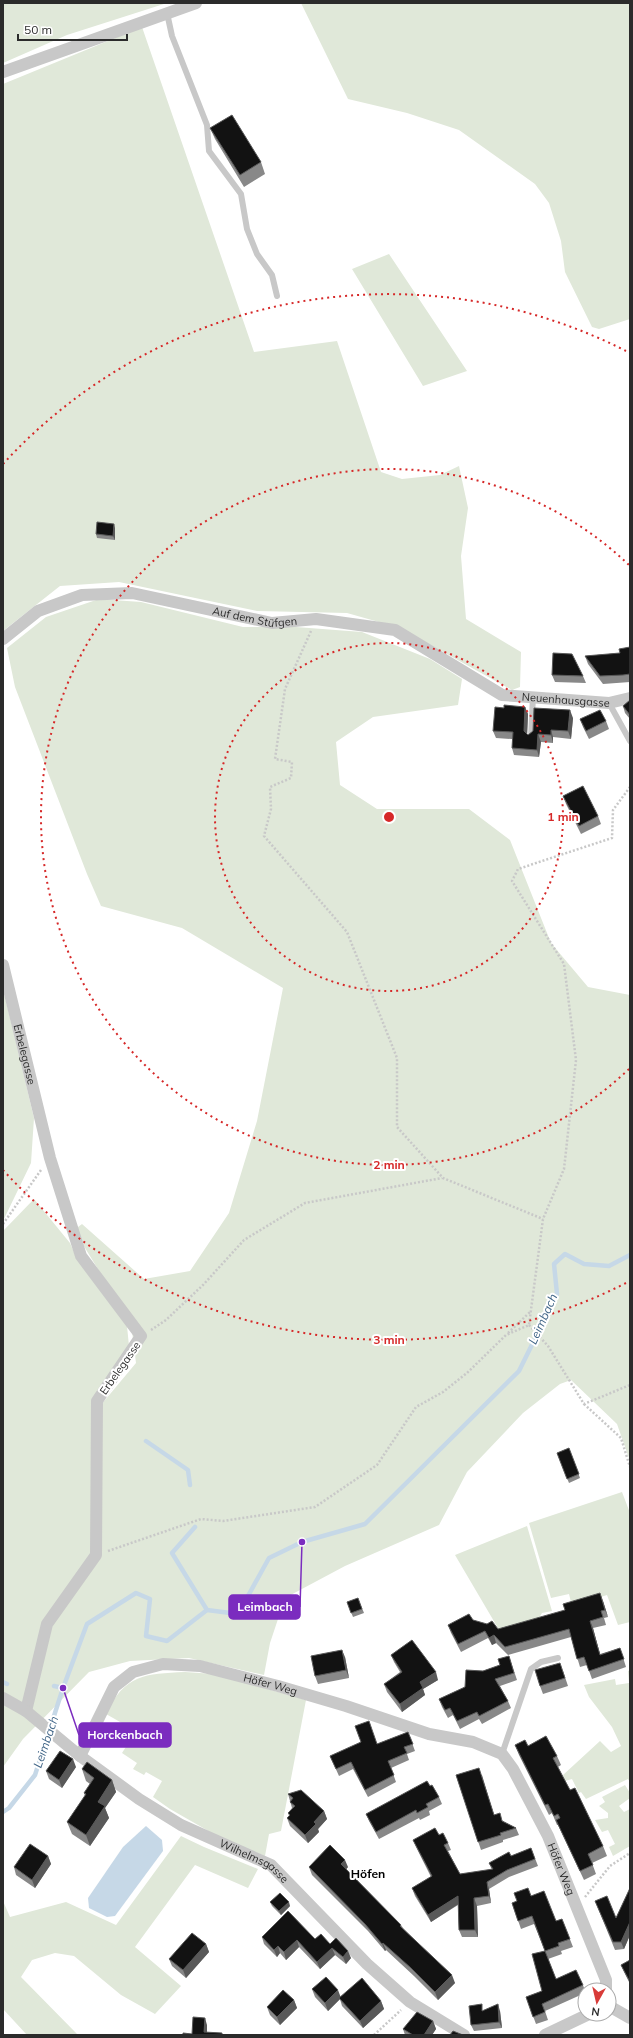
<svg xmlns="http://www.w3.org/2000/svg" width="633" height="2038" viewBox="0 0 633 2038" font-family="Mulish,sans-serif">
<rect width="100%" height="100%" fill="#fff"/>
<!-- green -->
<path fill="#e0e8d9" d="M3,3H167L67,35L3,63Z
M301,3H630V319L599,329L592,327L565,272L561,241L549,203L535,184L459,130L407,113L348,99Z
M142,27L254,352L337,341L381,472L402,479L440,475L459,466L468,508L461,556L466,619L521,652L520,687L512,690L400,628L347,613L257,611L119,582L60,586L3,631V84Z
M389,254L467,371L423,386L352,269Z
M99,599L141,602L243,627H296L362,632L430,659L462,679L458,705L373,717L336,742L340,785L377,809H469L510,840L551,943L588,987L630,995V1461L617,1424L571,1380L560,1384L523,1413L467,1472L439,1525L345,1566L285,1598L270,1643L264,1675L189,1658L130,1661L89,1672L23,1739L3,1767V1231L34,1199L70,1243L77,1259L127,1326L129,1346L95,1412L136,1363L131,1323L74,1230L82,1224L144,1279L190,1271L229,1213L257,1121L283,988L182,928L101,906L87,874L15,687L7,648L46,617Z
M3,989L34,1118L31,1163L3,1221Z
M622,1492L630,1513V1622L618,1625L607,1595L572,1606L569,1594L551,1598L529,1523Z
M527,1526L552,1611L542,1613L537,1621L505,1640L455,1555Z
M630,1670V1782L628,1779L586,1799L581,1792L579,1793L572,1779L565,1781L563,1775L600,1741L611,1752L621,1746L612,1727L589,1697L584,1685L615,1679L616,1685L629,1683L628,1671Z
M185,1672L214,1674L306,1700L281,1831L269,1834L265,1856L219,1837L170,1809L153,1797L162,1781L146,1772L144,1775L133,1769L137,1763L122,1753L136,1731L106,1714C125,1674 145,1674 185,1672Z
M625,1785L630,1793V1798L619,1806L624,1812L630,1809V1846L613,1856L609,1847L615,1844L608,1830L602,1832L595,1820L608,1818V1813L599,1806L605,1802L602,1797Z
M181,1836L204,1847L258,1869L248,1888L195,1865L135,1947L181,1986L155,2014L121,1995L74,1956L55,1953L32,1960L21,1977L78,2035H27L3,2009V1901L10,1917L66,1902L116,1925Z"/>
<!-- water -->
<path fill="#c6d8e7" d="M146,1826L162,1840L163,1851L115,1916L107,1917L89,1908L88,1898L123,1847Z"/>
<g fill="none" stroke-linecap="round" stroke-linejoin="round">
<!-- stream -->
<path stroke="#c6d8e7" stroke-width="4.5" d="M146,1441L188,1470L190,1485
M195,1527L172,1553L207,1610
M3,1682L7,1684
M54,1686L63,1688
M3,1812L9,1808L35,1775L63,1688L87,1624L136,1593L150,1599L146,1636L167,1641L207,1610L238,1614L269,1558L302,1542L365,1524L519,1371L557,1294L554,1264L565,1254L584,1264L609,1266L630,1255"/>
<!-- path -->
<path stroke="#c8c8c8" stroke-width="2.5" stroke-dasharray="2 2" stroke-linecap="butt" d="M311,631L285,689L275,759L292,762L291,778L270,787L271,809L264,836L347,932L397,1058V1127L443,1178L543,1219
M3,1224L41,1170
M529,1325L548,1346L584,1404L630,1385
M151,1330L166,1320L203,1285L244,1240L305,1203L442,1178
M508,1333L530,1312
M584,1404L621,1438L630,1467
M108,1551L201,1519L223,1521L315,1507L377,1465L416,1407L443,1392L467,1373L506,1335L529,1325L543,1219L564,1169L576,1060L564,964L512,881L518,869L612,838L613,810L630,787
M585,1897L610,1866L630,1853
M374,2035L401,2010"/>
<!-- service -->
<path stroke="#c8c8c8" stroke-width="6" d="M167,13L172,36L207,125L209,151L241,194L247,229L257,254L272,275L277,296
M609,703L630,741
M531,738L533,696
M502,1754L531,1669L541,1662L558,1658"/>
<!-- minor -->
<g stroke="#c8c8c8" stroke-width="12">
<path d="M3,72L196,3"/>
<path id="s1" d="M3,639L38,611L82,595L132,593L272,623L316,619L395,630L502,695L609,703L630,698"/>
<path id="s2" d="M3,965L50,1158L81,1256L141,1336L97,1401L96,1555L47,1624L26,1711"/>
<path id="s3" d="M3,1698L26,1711L80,1756L139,1799L181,1825L271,1865L367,1964L410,2002L464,2035"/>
<path id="s4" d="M80,1756L114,1687L133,1672L163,1664L200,1666L278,1686L346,1706L429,1734L473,1742L502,1754L513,1769L548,1836L606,1980V1990"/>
<path d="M609,2006L630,2018"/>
<path d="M545,2035L589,2014"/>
</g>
</g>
<!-- wall -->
<path fill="#888" d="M210,128L261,162L265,174L244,187L215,139Z
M115,528V540L97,538L96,534Z
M630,647V682L603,684L588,664L585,656L620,653Z
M552,675L583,676L586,683L555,682Z
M630,700V719L625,713L623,706Z
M525,707L528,714L527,734L528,735L573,718L571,739L553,737V743L541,742L539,757L514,755L512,748V739L496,738L493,731L504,708Z
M580,719L606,721L609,729L589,739L583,727Z
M563,796L598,816L601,824L581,834L566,804Z
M569,1448L580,1478L569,1483L557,1453Z
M358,1598L364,1613L353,1617L347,1602Z
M603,1601L608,1617L604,1618L606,1625L593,1628L600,1654L620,1648L626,1667L592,1679L587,1665L580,1667L571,1637L508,1655L496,1643L492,1645L488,1638L461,1652L451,1633L448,1625L473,1620L498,1629Z
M391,1655L438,1680L423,1689L425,1695L402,1712L387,1692L384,1684L400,1672L394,1662Z
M509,1656L517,1680L500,1686L508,1701L511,1708L482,1724L479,1719L460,1729L453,1715L448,1718L442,1707L439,1699L465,1687L483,1671L500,1665Z
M345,1657L349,1678L318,1684L315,1676Z
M563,1671L568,1686L543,1694L540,1686Z
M408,1732L415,1751L407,1754L409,1760L391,1768L396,1782L368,1797L353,1769L339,1776L330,1756L377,1744Z
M515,1745L528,1746L557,1756L561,1765L558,1767L570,1790L603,1846L607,1856L592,1863L596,1874L584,1880L558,1825H557L552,1813L549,1815L519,1755Z
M76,1767L62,1788L49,1779L46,1771Z
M82,1769L112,1780L116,1792L105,1808L109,1818L90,1846L72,1834L67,1822L85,1796L84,1793L90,1784L86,1781Z
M456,1775H482L494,1815L503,1821L516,1828L519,1835L503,1840V1842L481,1850Z
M430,1786L439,1797L442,1804L429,1811L430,1815L420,1820L419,1818L379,1839L369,1821L366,1814Z
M288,1794L324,1811L327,1819L318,1829L319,1832L308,1843L290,1826L287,1818L289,1816L288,1813L292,1808Z
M439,1835L448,1843L451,1850L448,1851L460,1874L492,1870L489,1863L511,1856L531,1848L538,1866L509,1877L489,1889L491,1903L477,1906L478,1937H462L459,1930L458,1905L431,1922L415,1896L412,1888L431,1877L416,1847L413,1840Z
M48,1856L51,1864L35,1888L16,1875L14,1867Z
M309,1867H348L346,1869L401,1925L403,1928L455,1983L438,2000L414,1976L386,1950L385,1951L368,1931L312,1875Z
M630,1888V1935L624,1949L615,1950L595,1901L616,1918Z
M531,1896L556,1921L562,1919L573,1947L561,1951L562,1954L548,1959L556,1979L583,1985L585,1991V1993L545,2011L548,2020L536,2024L526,1997L542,1991L545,1951L534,1924L521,1929L512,1903Z
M270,1902L290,1906L281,1915L272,1906Z
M262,1937L315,1939L330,1944L351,1958L346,1964L335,1955L320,1969L299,1947L286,1960L280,1953L277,1957L264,1944Z
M206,1944L209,1952L186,1978L172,1966L169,1959Z
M630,1960V1984L624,1972L621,1965Z
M312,1989L341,1997L381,2001L384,2009L363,2028L342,2006L340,1999L328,2011L315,1997Z
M294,2000L297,2008L280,2025L270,2015L267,2007Z
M484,2010L500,2011L502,2028L474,2031L471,2025Z
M433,2021L436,2029L432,2035H405L403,2029Z"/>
<!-- shaded-wall -->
<path fill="#595959" d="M114,524L115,528V540L113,536Z
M525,707L528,714L527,738L524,731Z
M570,710L573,718L571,739L568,731Z
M551,730L553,737V743L551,735Z
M538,734L541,742L539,757L537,750Z
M600,1593L603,1601L608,1617L605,1610Z
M590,1621L593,1628L602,1662L600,1655Z
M494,1635L496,1643L492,1645L489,1638Z
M342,1650L345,1657L349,1678L346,1670Z
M436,1672L438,1680L423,1689L425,1695L402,1712L400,1704L420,1682Z
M73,1759L76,1767L62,1788L59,1780Z
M112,1780L116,1792L105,1808L109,1818L90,1846L86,1835L98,1802Z
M324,1811L327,1819L318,1829L319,1832L308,1843L305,1835L314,1822Z
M48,1856L51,1864L35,1888L32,1880Z
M345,1860L348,1867L344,1872L341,1864Z
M487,1882L489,1889L491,1903L489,1896Z
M458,1896L460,1903L431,1922L428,1915Z
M474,1898L477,1906L478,1937L475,1930Z
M289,1902L290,1906L281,1915L279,1911Z
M630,1922V1935L624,1949L621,1942Z
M297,1940L299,1947L286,1960L284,1952Z
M383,1943L386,1950L385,1951L382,1944Z
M206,1944L209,1952L186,1978L183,1970Z
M278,1946L280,1953L277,1957L274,1950Z
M332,1948L335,1955L320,1969L317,1962Z
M348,1951L351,1958L346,1964L343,1957Z
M452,1975L455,1983L438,2000L435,1992Z
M338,1990L341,1998H339L340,1999L328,2011L325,2003Z
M294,2000L297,2008L280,2025L277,2017Z
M381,2001L384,2009L363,2028L360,2021Z
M498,2004L500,2011L502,2028L499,2022Z
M205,2018L207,2025V2035L204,2032Z
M433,2021L436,2029L432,2035H424Z"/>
<!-- building -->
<path fill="#121212" stroke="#595959" d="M232,115L261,162L240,175L210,128Z
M97,522L114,524L113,536L96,534Z
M630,647V674L623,675L600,676L585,656L620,653L619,649Z
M553,653L572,654L583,676L552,675Z
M630,700V715L623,706Z
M504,705L525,707L524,731L528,735L533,731L534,708L570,710L568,731L551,730V735L538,734L537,750L512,748L513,732L493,731L495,707L504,708Z
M600,710L606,721L586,731L580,719Z
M583,786L598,816L579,826L563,796Z
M569,1448L579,1474L567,1479L557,1453Z
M600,1593L605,1610L601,1611L603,1617L590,1621L600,1655L620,1648L624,1659L589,1671L584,1657L577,1659L569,1629L505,1647L494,1635L489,1638L485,1631L458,1644L448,1625L469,1614L473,1620L487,1624L492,1621L498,1629L565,1610L563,1604Z
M358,1598L362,1609L351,1613L347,1602Z
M412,1640L436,1672L420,1682L423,1688L400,1704L384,1684L402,1672L391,1655Z
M342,1650L346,1670L315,1676L311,1656Z
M509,1656L514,1673L495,1679L508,1701L479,1716L477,1712L457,1721L450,1708L445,1710L439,1699L465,1687L466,1670L483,1671L500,1665L498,1659Z
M560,1663L565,1678L540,1686L535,1670Z
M369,1721L377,1744L408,1732L413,1744L404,1747L407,1753L388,1761L394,1775L365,1790L351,1762L336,1769L330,1756L361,1742L355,1726Z
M546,1736L557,1756L553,1758L570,1790L575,1788L603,1846L588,1854L593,1865L580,1871L556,1820L560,1818L558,1814L554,1816L548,1804L545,1805L515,1745L525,1740L528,1746Z
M60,1751L73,1759L59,1780L46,1771Z
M87,1762L112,1780L98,1802L105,1806L86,1835L67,1822L86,1794L84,1793L94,1778L82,1769Z
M479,1768L494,1815L500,1813L502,1821L516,1828L500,1833L501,1835L478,1842L456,1775Z
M427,1781L430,1786L432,1785L439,1797L426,1804L428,1807L417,1813L416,1810L376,1832L366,1814Z
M301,1790L324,1811L314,1822L316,1824L305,1835L287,1818L290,1815L288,1813L295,1806L290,1802L293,1798L288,1794Z
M435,1828L439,1835L443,1833L448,1843L444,1845L460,1874L493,1869L489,1863L509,1852L511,1856L531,1848L535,1859L507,1870L487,1882L489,1896L474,1898L475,1930H459L458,1896L428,1915L412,1888L432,1876L413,1840Z
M30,1844L48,1856L32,1880L14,1867Z
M330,1845L345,1860L341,1864L401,1925L400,1926L452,1975L435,1992L411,1968L383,1943L382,1944L365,1924L309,1867Z
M528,1888L531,1896L544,1891L556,1921L562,1919L570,1939L558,1943L559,1946L545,1951L556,1979L576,1970L583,1985L542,2004L545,2012L533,2017L526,1997L542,1991L532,1954L545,1951L532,1916L518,1921L512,1903L517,1901L514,1893Z
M630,1888V1922L621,1942H613L595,1901L607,1896L616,1918Z
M280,1893L289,1902L279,1911L270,1902Z
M288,1911L315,1939L321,1934L330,1944L336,1938L348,1951L343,1957L332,1948L317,1962L297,1940L284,1952L278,1946L274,1950L262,1937Z
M192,1933L206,1944L183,1970L169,1959Z
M630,1960V1982L621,1965Z
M326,1977L338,1990L325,2003L312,1989Z
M362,1978L381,2001L360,2021L339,1998Z
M283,1990L294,2000L277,2017L267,2007Z
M482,2004V2011L498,2004L499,2022L471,2025L469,2006Z
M417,2012L433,2021L424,2035H413L403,2029Z
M193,2017L205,2018L204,2032L222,2033V2035H183V2033L192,2034Z
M453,2031L463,2035H450Z"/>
<!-- distance rings -->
<g fill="none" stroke="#d62828" stroke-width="2" stroke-dasharray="2 4">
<circle cx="389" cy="817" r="174"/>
<path d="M629 1069A348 348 0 1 1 629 565"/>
<path d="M626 1283A523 523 0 0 1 3 1170M3 464A523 523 0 0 1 626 351"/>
</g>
<g text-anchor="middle" stroke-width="4" stroke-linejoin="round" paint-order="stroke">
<!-- street labels -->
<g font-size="11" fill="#2b2b2b" stroke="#fff">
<text dy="4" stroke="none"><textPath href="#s1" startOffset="267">Auf dem Stüfgen</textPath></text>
<text dy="4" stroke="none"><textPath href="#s1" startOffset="598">Neuenhausgasse</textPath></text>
<text dy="4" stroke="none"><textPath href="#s2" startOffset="92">Erbelegasse</textPath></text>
<text transform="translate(120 1368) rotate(-55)" y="4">Erbelegasse</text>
<text dy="4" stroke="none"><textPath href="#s4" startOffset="242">Höfer Weg</textPath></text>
<text dy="4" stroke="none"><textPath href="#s3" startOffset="301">Wilhelmsgasse</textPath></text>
<text dy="4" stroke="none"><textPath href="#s4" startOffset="614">Höfer Weg</textPath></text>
</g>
<!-- water labels -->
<g font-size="12" font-style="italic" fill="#406587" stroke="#fff">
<text transform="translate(543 1319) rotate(-66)" y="4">Leimbach</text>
<text transform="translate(46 1742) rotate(-71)" y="4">Leimbach</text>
</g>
<!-- neighbourhood labels -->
<g font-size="12" font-weight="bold" fill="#000" stroke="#fff">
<text x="368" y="1878">Höfen</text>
</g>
</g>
<circle cx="389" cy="817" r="6" fill="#d62828" stroke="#fff" stroke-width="2"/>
<g font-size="12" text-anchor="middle" font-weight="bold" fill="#d62828" stroke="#fff" stroke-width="4" stroke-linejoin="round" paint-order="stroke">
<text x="563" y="821">1 min</text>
<text x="389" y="1169">2 min</text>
<text x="389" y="1344">3 min</text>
</g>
<!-- callouts -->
<path fill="none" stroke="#7b2cbf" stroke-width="1.5" d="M302 1542L300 1607M63 1688L79 1735"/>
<g fill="#7b2cbf" stroke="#fff" stroke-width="1.5">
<circle cx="302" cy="1542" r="4"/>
<circle cx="63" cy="1688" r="4"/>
</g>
<g fill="#7b2cbf" stroke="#7b2cbf" stroke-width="1.5">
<rect x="229" y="1595" width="71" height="24" rx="4"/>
<rect x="79" y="1723" width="92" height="24" rx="4"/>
</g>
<g font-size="12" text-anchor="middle" font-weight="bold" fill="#fff">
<text x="265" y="1611">Leimbach</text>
<text x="125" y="1739">Horckenbach</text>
</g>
<!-- border -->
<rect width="633" height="2038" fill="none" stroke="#2b2b2b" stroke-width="8"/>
<!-- north arrow -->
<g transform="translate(597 2002) rotate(188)"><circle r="19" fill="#ffffff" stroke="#aaaaaa"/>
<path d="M0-3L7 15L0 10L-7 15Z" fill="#d83b38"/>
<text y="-6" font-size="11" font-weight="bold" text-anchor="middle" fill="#2b2b2b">N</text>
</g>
<!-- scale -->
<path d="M18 34v6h109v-6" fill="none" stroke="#2b2b2b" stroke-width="2"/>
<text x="24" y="34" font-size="12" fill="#2b2b2b" stroke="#ffffff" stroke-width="3" paint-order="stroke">50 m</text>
</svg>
